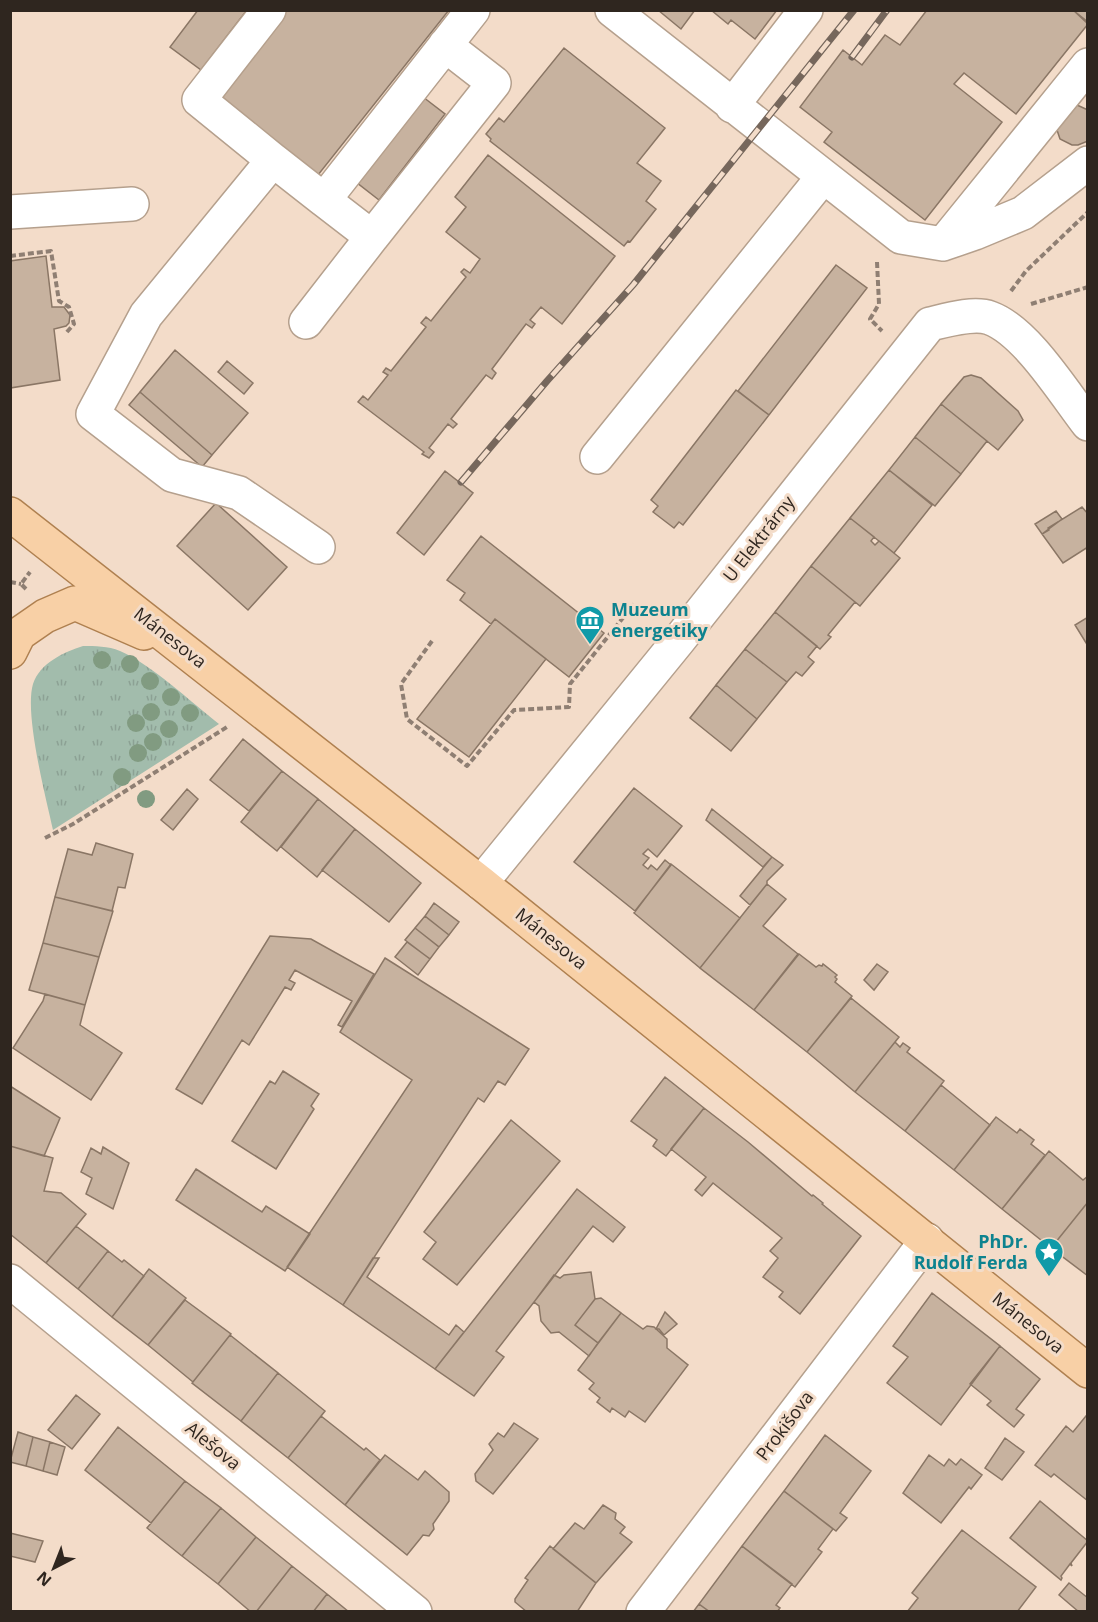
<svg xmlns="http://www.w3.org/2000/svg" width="1098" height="1622" viewBox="0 0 1098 1622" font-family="'Open Sans',sans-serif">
<defs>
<pattern id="grass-tufts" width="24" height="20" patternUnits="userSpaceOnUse" patternTransform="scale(1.5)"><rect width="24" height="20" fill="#a2bcac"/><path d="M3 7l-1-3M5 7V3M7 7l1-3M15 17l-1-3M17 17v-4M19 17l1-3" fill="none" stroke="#8ca194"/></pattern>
</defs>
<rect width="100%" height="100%" fill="#f3dcc9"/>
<!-- grass -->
<path fill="url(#grass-tufts)" d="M83,646C95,646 108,646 120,651C151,664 192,703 219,724L53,830C46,798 24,714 33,684C40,663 64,652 83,646Z"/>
<!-- building -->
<path fill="#c7b29f" stroke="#8a7665" stroke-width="1.5" d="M198,10H247L201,70L170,47Z
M284,10H449L318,175L218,95Z
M658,10H695L681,29Z
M711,10H777L755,39L731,20L728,24Z
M927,10H1073L1088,24L1016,114L964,73L954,84L1002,122L925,220L824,142L832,132L800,107L843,50L862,65L885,35L900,45Z
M1073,10H1088V22Z
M564,48L665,128L637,163L661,181L646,201L656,209L630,242L628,241L624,246L490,141L491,139L486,134L499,118L504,122Z
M423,97L445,114L379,200L356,182Z
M1077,105L1088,110V141L1078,145H1072L1060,139L1056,127L1070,106Z
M488,155L615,256L562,324L541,307L530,320L535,324L532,328L526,324L492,369L496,373L492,379L486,375L451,419L457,424L453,428L448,424L429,448L434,452L429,458L422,454L424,452L358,402L363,396L368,400L388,375L383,372L386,368L391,371L426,327L421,323L426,317L431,321L466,277L461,272L464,269L470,273L480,259L446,232L466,207L455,197Z
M46,256L52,307H64L70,315L69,323L66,326L54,329L60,380L10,388V261Z
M836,265L867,288L769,415L738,391Z
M175,350L248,413L212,455L140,392Z
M227,361L253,383L244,394L218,372Z
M971,375L981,378L1018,411L1023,420L998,450L941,404L964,377Z
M736,390L769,415L683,525L679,522L674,528L653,512L658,506L651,500Z
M140,392L212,455L202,467L129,405Z
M941,404L987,441L961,474L915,437Z
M915,437L961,474L935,506L889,470Z
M889,470L932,505L894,553L850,518Z
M445,471L473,493L424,555L397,533Z
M216,503L287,567L248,610L177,546Z
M1082,507L1088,514V547L1063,563L1042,534L1049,530L1048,528Z
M1056,511L1062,519L1042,534L1035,524Z
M850,518L874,537L871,541L875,545L879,541L900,558L860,606L811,566Z
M481,536L604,633L569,677L495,619L491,624L460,600L465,593L447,580Z
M811,566L855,602L828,635L831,637L820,649L775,612Z
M775,612L817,646L808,657L814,662L802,676L796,672L787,682L745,649Z
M1088,617V646L1075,625Z
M495,619L546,659L469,757L417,719Z
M745,649L787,682L757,719L716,685Z
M716,685L757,719L731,751L690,718Z
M243,739L282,771L249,811L210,780Z
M282,771L318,799L277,851L241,822Z
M634,788L682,826L657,857L648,849L643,854L649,858L643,865L648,869L651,865L657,870L665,860L671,865L635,911L574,862Z
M187,789L198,799L173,830L161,820Z
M318,799L355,829L317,877L281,847Z
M712,809L772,857L763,867L706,820Z
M355,829L421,883L389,922L322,870Z
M96,843L133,854L125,888L118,887L112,911L55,897L68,849L92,855Z
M772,857L783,865L767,881V884L750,905L740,896Z
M671,864L740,918L700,968L634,913Z
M767,884L786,899L763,926L798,954L754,1010L700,968Z
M55,897L113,911L99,957L43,943Z
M434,903L459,922L449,935L425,916Z
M425,916L449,935L439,947L415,928Z
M415,928L439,947L430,959L405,940Z
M270,936L311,939L374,974L342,1027L338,1025L352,1001L295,970L289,980L295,983L291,990L285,987L249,1045L242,1040L202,1104L176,1089Z
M407,942L430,959L418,975L395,957Z
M43,943L99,957L85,1005L29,990Z
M799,954L816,967L819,965L822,966L823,964L837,975L835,977L837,979L835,982L852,996L807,1052L754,1010Z
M385,958L529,1049L505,1085L498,1081L484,1102L478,1098L343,1305L287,1267L412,1080L340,1032Z
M877,964L888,972L874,990L864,980Z
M45,994L85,1005L80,1025L122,1053L91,1100L13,1048L43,1001Z
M851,998L899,1037L855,1092L807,1052Z
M895,1042L900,1047L903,1043L910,1048L907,1052L944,1081L905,1131L855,1092Z
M283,1071L319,1094L311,1106L314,1109L276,1169L232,1141L270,1081L275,1084Z
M665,1077L704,1108L666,1156L653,1146L657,1140L631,1121Z
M941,1085L990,1125L954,1170L905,1131Z
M10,1086L60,1118L44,1156L10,1146Z
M704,1108L748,1142L812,1196L813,1195L823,1203L822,1204L861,1236L800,1314L779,1297L783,1292L763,1277L778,1258L770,1251L782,1238L713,1183L702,1196L695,1190L706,1177L671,1149Z
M996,1117L1017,1133L1020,1129L1034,1140L1031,1144L1045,1155L1002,1209L954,1170Z
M511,1120L560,1161L457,1285L423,1259L436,1242L424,1232Z
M10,1146L53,1158L44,1191L61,1193L86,1214L46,1263L10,1234Z
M103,1147L129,1163L113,1209L86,1194L92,1178L81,1172L91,1148L101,1154Z
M1049,1151L1083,1180L1088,1176V1202L1051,1248L1002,1209Z
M196,1169L262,1212L266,1206L310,1234L285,1271L176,1200Z
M577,1189L625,1227L613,1242L593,1226L496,1351L504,1357L474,1396L435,1369Z
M1088,1202V1276L1051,1248Z
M76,1226L108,1251L78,1289L46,1263Z
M108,1251L122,1262L124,1260L144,1276L112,1317L78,1289Z
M373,1258H379L367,1277L449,1335L456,1325L464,1332L435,1369L343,1305Z
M149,1269L186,1298L148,1345L112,1317Z
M591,1272L595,1299L575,1325L598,1343L589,1356L559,1332L551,1333L541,1321L539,1306L534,1302L554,1275L560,1278L564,1275Z
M932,1293L1000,1346L941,1425L887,1383L908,1357L893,1346Z
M601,1298L621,1313L598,1343L575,1325L595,1299Z
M185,1300L231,1334L193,1382L148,1345Z
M665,1312L677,1324L664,1335L659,1329H656Z
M621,1313L643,1329L647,1326L654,1327L667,1339V1348L688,1365L645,1422L629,1411L625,1417L612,1408L610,1412L597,1402L600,1398L589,1389L594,1383L578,1370Z
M230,1335L278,1373L241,1421L192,1383Z
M1000,1346L1040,1379L1016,1409L1024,1415L1014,1427L987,1405L991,1401L970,1384Z
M278,1373L325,1411L288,1458L241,1421Z
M76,1395L100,1414L72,1449L48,1430Z
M321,1416L364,1450L366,1448L380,1460L345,1505L288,1458Z
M1086,1416L1088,1417V1501L1054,1474L1051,1477L1035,1465L1066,1426L1073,1432Z
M514,1423L538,1439L493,1494L476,1481L475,1474L493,1450L489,1444L498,1433L504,1437Z
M118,1427L185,1481L151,1523L85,1470Z
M18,1432L33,1437L26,1466L10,1462Z
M825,1435L871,1471L840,1513L847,1518L836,1531L784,1491Z
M33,1437L50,1442L43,1471L26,1466Z
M1005,1438L1024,1452L1002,1480L985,1468Z
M50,1442L65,1447L57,1475L43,1471Z
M385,1455L418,1480L425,1471L449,1492V1501L433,1524L434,1529L429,1536L423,1535L420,1539L407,1555L345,1505Z
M929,1455L944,1466L949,1459L956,1465L961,1459L982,1475L971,1489L969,1487L941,1523L903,1493Z
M185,1481L221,1508L182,1556L147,1528Z
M784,1491L833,1529L818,1549L822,1552L795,1587L742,1546Z
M1040,1501L1088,1541L1071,1563L1072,1566L1070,1564L1061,1576L1062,1578L1061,1580L1010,1538Z
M603,1505L616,1513L615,1519L625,1527L620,1533L632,1542L596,1583L553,1549L575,1523L584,1529Z
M221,1508L256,1537L218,1584L182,1556Z
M962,1530L1036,1587L1017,1612H907L918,1598L912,1593Z
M10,1533L43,1541L35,1562L10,1556Z
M256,1537L292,1566L256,1612H251L218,1584Z
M550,1546L596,1583L577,1612H527L515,1602V1599L528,1580L525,1578Z
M742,1546L792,1584L776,1605L780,1608L777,1612H710L699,1604Z
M292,1566L327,1594L313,1612H256Z
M1069,1583L1088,1598V1612H1079L1059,1595Z
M327,1594L349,1612H313Z
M699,1604L710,1612H693Z"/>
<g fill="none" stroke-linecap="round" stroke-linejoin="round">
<!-- minor casing -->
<g stroke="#b5a08d" stroke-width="36">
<path id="minor" d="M269,10L199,100L273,160
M612,10L901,237L943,244L975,233L1023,213L1088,163
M732,106L806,10
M10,212L132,204
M372,237L494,83L445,45
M943,244L1088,65
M306,322L372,237L324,200L473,10
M597,457L823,177
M318,547L239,493L172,475L93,414L146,315L273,160L324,200
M481,883L679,640L930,324C947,320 974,312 990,318C1026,331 1064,393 1088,424
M10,1281L415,1612
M643,1612L927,1240"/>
</g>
<!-- major casing -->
<g stroke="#af8050" stroke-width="36">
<path id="major" d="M10,514L481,883L1088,1371
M10,652L19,634L45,616L75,603L144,633"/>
</g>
<!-- path -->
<path stroke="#8f7f73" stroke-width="4" stroke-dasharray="6 3" stroke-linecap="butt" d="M10,256L51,251L59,301L69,307L74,324L66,333
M877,262L879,304L870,319L882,331
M1011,291L1026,271L1088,212
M1031,304L1088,287
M10,582L21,584
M26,589L21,584L30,572
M432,641L401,684L407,719L467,766L514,710L569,707L570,684L634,604
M45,838L73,824L227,727"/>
<!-- minor -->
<use href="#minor" stroke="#fff" stroke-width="33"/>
<!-- major -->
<use href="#major" stroke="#f8d0a6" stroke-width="33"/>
<!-- rail casing -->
<g stroke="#76675c" stroke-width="7">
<path id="rail" d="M852,57L887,10
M461,482L547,381L633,285L854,10"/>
</g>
<!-- rail -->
<use href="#rail" stroke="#f3dcc9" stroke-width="4.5" stroke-dasharray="14" stroke-linecap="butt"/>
</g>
<!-- trees -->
<g fill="#819b81">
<circle cx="102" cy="660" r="9"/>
<circle cx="130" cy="664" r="9"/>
<circle cx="150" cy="681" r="9"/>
<circle cx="171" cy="697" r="9"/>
<circle cx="151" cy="712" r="9"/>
<circle cx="190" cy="713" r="9"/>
<circle cx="136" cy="723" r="9"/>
<circle cx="169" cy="729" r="9"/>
<circle cx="153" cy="742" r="9"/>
<circle cx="138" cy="753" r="9"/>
<circle cx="122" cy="777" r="9"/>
<circle cx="146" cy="799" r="9"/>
</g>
<!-- icons -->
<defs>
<g id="museum-pin" transform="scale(1.5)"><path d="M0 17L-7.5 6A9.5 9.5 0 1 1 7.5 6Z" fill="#0f9aa8" stroke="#f3dcc9"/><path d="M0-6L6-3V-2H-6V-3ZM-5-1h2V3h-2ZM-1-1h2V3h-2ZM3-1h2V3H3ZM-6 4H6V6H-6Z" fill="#fff"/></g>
<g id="sight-pin" transform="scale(1.5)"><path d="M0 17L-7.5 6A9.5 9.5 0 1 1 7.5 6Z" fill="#0f9aa8" stroke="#f3dcc9"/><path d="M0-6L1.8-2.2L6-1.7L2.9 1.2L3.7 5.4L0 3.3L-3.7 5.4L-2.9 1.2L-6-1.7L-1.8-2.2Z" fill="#fff"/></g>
</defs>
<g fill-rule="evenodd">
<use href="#museum-pin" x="590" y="620"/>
<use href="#sight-pin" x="1049" y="1252"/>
</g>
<g text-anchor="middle" stroke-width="6" stroke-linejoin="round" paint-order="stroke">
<!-- street labels -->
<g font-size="18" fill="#2f261f" stroke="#f3dcc9">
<text transform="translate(759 539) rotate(-52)" y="6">U Elektrárny</text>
<text transform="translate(170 638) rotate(38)" y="6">Mánesova</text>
<text transform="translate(551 939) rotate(39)" y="6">Mánesova</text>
<text transform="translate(1028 1323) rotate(39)" y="6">Mánesova</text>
<text transform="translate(785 1426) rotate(-53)" y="6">Prokišova</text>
<text transform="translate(213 1446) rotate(39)" y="6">Alešova</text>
</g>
<!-- culture labels -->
<g font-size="18" font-weight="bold" fill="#0d838f" stroke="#f3dcc9" text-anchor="start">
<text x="611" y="616">Muzeum<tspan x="611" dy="21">energetiky</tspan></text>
<text x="1028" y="1248" text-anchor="end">PhDr.<tspan x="1028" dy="21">Rudolf Ferda</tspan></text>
</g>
</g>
<!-- border -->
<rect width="1098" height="1622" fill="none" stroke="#2f261f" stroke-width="24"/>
<!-- north arrow -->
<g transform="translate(54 1568) rotate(222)" stroke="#f3dcc9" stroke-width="4.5" paint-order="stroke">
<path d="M0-4.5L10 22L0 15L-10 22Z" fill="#2f261f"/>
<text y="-9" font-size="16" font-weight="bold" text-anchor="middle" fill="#2f261f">N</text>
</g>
</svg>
